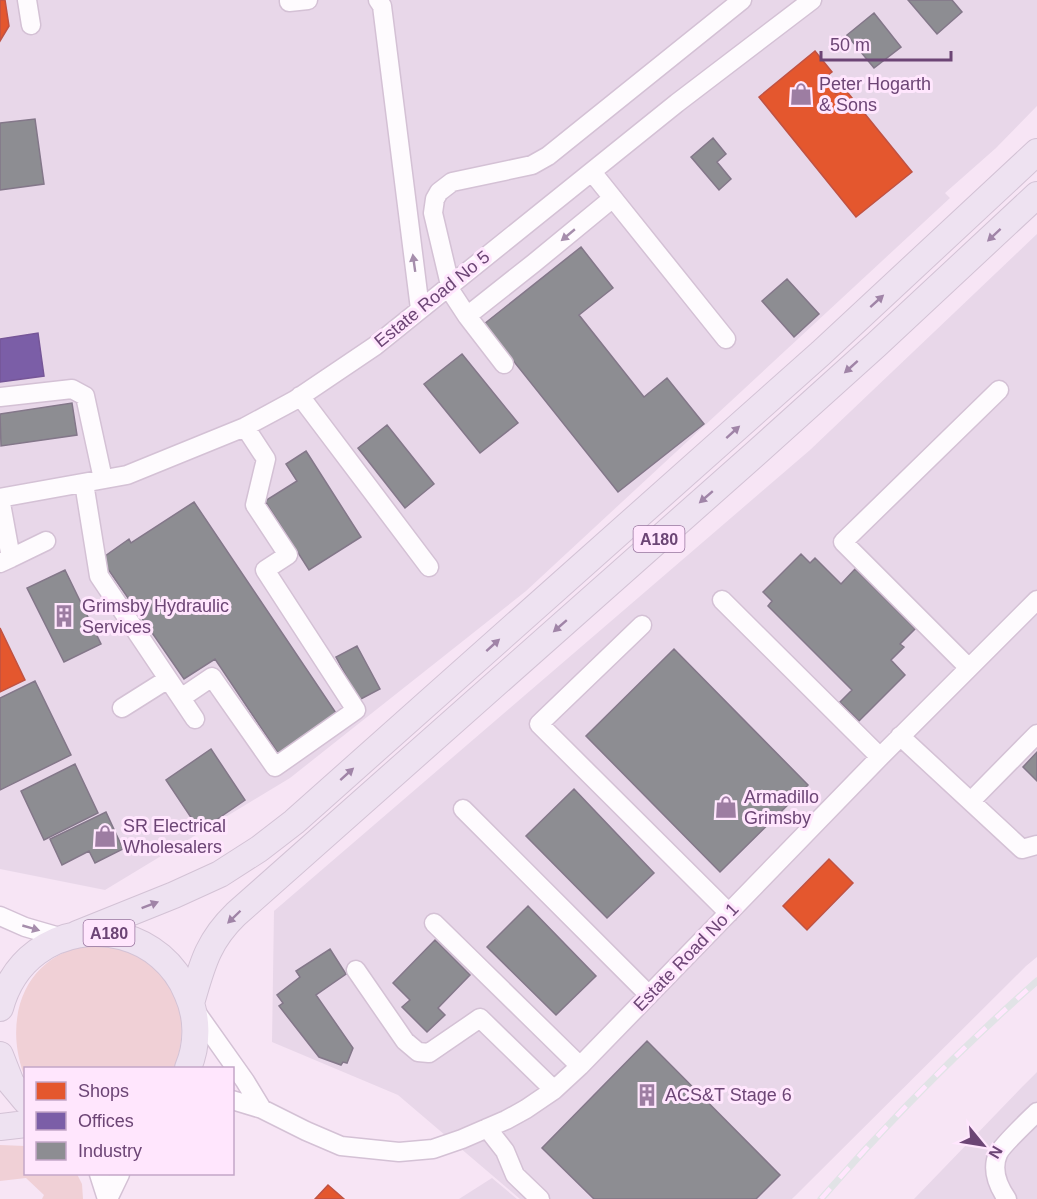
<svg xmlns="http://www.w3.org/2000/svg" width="1037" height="1199" viewBox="0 0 1037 1199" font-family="Arial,sans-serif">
<rect width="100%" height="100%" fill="#f7e5f5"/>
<!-- industrial -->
<path fill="#e8d7e9" d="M0,0H1037V106L996,148L945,193L950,198L526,591L290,778L105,890L0,869Z
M1037,234V957L1026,966L792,1199H520L398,1095L272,1042L274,911L810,450Z
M1037,1072V1199H914L1023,1086Z
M492,1178L517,1199H459Z"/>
<!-- green -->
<path fill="#f0d0d6" d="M97,945C164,952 198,1006 174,1068H26V1080C0,1018 26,949 97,945Z
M0,1145L25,1146L26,1174H77L82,1184L83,1199H42L44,1195L26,1178L0,1181Z"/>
<!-- shops -->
<path fill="#e4572e" stroke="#c05243" stroke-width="1.5" d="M0,0H5L9,26L0,41Z
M815,51L832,72L823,79L836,94L844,88L912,172L856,217L759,97Z
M0,628L25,680L0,692Z
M829,859L853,883L807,930L783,906Z
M328,1185L344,1199H315Z"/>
<!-- offices -->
<path fill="#7b5ea7" stroke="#765698" stroke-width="1.5" d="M38,333L44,376L0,382V339Z"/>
<!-- industry -->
<path fill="#8d8d92" stroke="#837789" stroke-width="1.5" d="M908,0H952L962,12L937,34Z
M874,13L901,47L874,68L847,35Z
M35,119L44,184L0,190V123Z
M713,138L726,154L717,162L731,179L719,190L691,157Z
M581,247L613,288L579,315L644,397L667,378L704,424L618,492L484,324Z
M787,279L819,314L794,337L762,301Z
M462,354L518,423L480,453L424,384Z
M72,403L77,435L1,446L0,414Z
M387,425L434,484L405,508L358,448Z
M306,451L361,537L309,570L265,501L297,481L286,464Z
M194,502L336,713L278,753L215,659L184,679L101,559L129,539L131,543Z
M801,554L810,563L815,558L841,584L855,569L915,629L900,644L904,647L891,660L905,675L859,721L840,702L852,690L768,606L772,601L763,592Z
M65,570L101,644L64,662L27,588Z
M357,646L380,689L359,700L336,657Z
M674,649L808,785L720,872L586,736Z
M35,681L71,755L0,790V698Z
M211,749L245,800L200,831L166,780Z
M1037,752V781L1023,767Z
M75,764L98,813L44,840L21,791Z
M574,789L654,873L607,918L526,836Z
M106,812L123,849L95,863L89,851L62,865L50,839Z
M528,906L596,976L556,1015L487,947Z
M435,940L470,975L438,1008L445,1015L427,1032L402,1007L410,1000L393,983Z
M330,949L346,974L316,995L353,1048L347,1063L343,1062L341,1065L319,1057L279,1006L283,1003L277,995L300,977L296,971Z
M647,1041L780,1175L756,1199H594L542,1148Z"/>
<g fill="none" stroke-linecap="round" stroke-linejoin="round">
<!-- minor casing -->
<g stroke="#d4c1d5" stroke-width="21">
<path id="minor" d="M27,0L31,25
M289,0V2L308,0
M378,0L382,6L420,309
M592,172L726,339
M450,285L433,213L435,199L439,192L452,182L532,165L548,156L742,0
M448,287L467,316L504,364
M467,316L534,263L613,198
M300,396L429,567
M0,397L72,389L85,396L103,479
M84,483L99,576L195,719
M0,498L127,475L245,427L295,400L375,346L677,103L812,0
M11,558L46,541
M0,563L11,558L0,498
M722,600L880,757
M642,625L539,724L729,913
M969,668L843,542L999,390
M181,698L212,677L275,767L356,710L265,570L288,555L255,505L266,459L245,427
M122,708L168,679
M900,736L1022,849L1037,845
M971,801L1037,734
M463,809L649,995
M0,916L25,927L63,938
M434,923L580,1066
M356,970L405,1041L418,1052L429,1053L480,1018L554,1090
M194,1009L245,1081L262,1109
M232,1100L262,1109L306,1131L341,1146L399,1152L433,1149L462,1139L506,1120L526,1109L554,1090L580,1066L880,757L1037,600
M487,1128L505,1151L515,1175L540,1199
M99,1174L107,1199
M108,1199L120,1174
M1007,1199C998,1186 991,1170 998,1154C1001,1146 1029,1120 1037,1112"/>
</g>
<!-- highway casing -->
<g stroke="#d3c2d5" stroke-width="28">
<path id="highway" d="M77,934L174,895L220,874L259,849L294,822L821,353L1037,152
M191,1003C202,966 207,942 236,914L755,454L876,345L1037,195
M0,1008C6,986 18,966 37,952C88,915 163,934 187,993C198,1017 198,1044 188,1068
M0,1055L11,1083L26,1101
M0,1127L26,1124"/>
</g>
<!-- minor -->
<use href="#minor" stroke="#fefbfe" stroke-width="18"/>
<!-- highway -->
<use href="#highway" stroke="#eee2f1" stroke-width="26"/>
<!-- rail casing -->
<g stroke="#e1e3e6" stroke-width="7">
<path id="rail" d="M821,1199C889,1121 960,1049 1037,981"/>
</g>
<!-- rail -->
<use href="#rail" stroke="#ffe6fd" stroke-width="4.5" stroke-dasharray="14" stroke-linecap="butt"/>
</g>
<!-- one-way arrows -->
<defs><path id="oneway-solid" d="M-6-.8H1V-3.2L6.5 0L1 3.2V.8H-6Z" transform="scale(1.5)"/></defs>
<g fill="#a68eac">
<use href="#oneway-solid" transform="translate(568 235) rotate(140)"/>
<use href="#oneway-solid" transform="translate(414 263) rotate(-98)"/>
<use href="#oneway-solid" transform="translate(31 928) rotate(16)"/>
</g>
<g fill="#a084a7">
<use href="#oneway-solid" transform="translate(994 235) rotate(137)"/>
<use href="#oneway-solid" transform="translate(877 301) rotate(-42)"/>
<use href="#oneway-solid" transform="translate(851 367) rotate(138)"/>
<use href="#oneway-solid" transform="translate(733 432) rotate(-42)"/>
<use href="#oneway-solid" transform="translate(706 497) rotate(139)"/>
<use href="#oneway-solid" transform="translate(560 626) rotate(139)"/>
<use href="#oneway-solid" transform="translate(493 645) rotate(-42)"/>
<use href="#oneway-solid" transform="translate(347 774) rotate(-42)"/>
<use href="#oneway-solid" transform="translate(150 905) rotate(-21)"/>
<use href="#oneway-solid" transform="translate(234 917) rotate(136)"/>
</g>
<!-- icons -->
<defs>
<g id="shop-bare" transform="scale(1.8)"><path d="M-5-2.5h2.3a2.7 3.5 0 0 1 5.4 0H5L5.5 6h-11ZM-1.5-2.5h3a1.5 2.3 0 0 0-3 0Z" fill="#9d7da2" stroke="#ffe6fd" stroke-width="2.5" paint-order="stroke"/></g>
<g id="building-bare" transform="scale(1.8)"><path d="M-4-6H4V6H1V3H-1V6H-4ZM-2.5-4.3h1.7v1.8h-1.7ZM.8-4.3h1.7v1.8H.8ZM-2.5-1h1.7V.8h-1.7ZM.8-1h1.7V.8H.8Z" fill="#9d7da2" stroke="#ffe6fd" stroke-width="2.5" paint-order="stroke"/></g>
</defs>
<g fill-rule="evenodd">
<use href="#shop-bare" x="801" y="94"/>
<use href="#building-bare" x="64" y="616"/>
<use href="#shop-bare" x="726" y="807"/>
<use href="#shop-bare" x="105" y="836"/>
<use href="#building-bare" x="647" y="1095"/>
</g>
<g text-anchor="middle" stroke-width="6" stroke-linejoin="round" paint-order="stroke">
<!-- shield labels -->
<g fill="#ffe6fd" stroke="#98759e" stroke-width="1.5">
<rect x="633.5" y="526" width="51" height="26" rx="4.5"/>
<rect x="83.5" y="920" width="51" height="26" rx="4.5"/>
</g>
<g font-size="16" font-weight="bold" fill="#6c4575">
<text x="659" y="545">A180</text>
<text x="109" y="939">A180</text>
</g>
<!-- poi labels -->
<g font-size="18" fill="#6c4575" stroke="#ffe6fd" text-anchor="start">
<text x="819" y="90">Peter Hogarth<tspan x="819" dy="21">&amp; Sons</tspan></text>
<text x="82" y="612">Grimsby Hydraulic<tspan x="82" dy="21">Services</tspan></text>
<text x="744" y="803">Armadillo<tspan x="744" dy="21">Grimsby</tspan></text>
<text x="123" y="832">SR Electrical<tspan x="123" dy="21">Wholesalers</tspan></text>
<text x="665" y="1101">ACS&amp;T Stage 6</text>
</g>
<!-- street labels -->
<g font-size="18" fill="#6c4575" stroke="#ffe6fd">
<text transform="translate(432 299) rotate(-39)" y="6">Estate Road No 5</text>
<text transform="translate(686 957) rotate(-46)" y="6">Estate Road No 1</text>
</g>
</g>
<!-- legend -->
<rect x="24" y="1067" width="210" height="108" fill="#ffe6fd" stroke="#c4a6c7" stroke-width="1.5"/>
<rect x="36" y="1082" width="30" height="18" fill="#e4572e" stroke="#c4a6c7" stroke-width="1.5"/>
<text x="78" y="1097" font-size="18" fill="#6c4575">Shops</text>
<rect x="36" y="1112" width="30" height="18" fill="#7b5ea7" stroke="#c4a6c7" stroke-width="1.5"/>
<text x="78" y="1127" font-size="18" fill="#6c4575">Offices</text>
<rect x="36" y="1142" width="30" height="18" fill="#8d8d92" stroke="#c4a6c7" stroke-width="1.5"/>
<text x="78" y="1157" font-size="18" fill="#6c4575">Industry</text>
<!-- north arrow -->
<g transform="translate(983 1145) rotate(120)" stroke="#ffe6fd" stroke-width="4.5" paint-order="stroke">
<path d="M0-4.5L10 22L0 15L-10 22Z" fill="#6c4575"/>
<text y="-9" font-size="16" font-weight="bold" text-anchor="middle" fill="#6c4575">N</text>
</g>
<!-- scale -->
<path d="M821 51v9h130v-9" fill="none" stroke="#6c4575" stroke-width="3"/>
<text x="830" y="51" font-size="18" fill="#6c4575" stroke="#ffe6fd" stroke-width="4.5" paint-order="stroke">50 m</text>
</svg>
